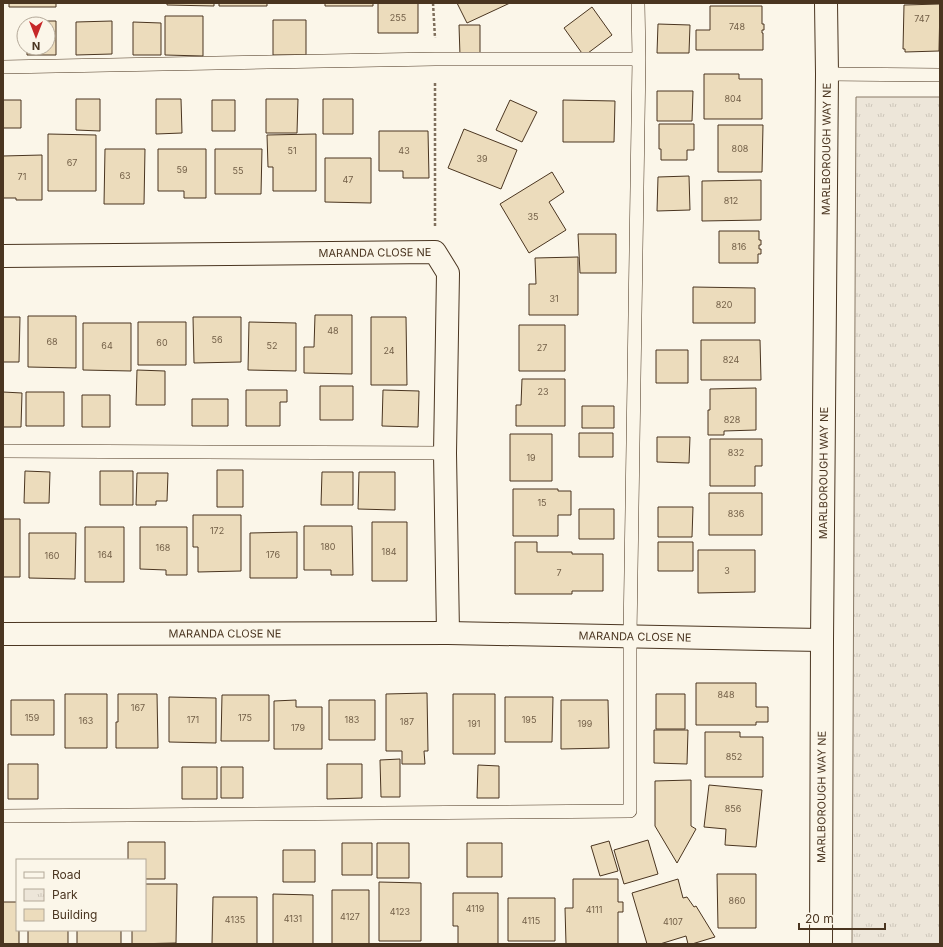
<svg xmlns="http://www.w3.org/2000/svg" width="943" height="947" viewBox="0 0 943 947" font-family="Inter,sans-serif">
<defs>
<pattern id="park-tufts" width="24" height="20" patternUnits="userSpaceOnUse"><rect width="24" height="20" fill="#ede6d9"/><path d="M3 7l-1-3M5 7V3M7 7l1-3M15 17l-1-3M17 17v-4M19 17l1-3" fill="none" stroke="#cdc6ba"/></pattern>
</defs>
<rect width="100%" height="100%" fill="#fbf6e9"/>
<!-- park -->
<path fill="url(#park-tufts)" stroke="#887966" d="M856,97H940V944H852Z"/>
<!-- building -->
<path fill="#ecdcbc" stroke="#4a3520" d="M9,3H56V7H9Z
M167,3H214V6L167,5Z
M219,3H267V6H219Z
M325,3H373V6H325Z
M378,3H418V33H378Z
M457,3H510L467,23Z
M940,4L939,51L905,52V49H903L904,5Z
M710,6H762V24H764V30H762V33H763V50H696V30H710Z
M592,7L612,35L584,56L564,28Z
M165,16H203V56L165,55Z
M273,20H306V55H273Z
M27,21H56V55H27V48H48V24H27Z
M112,21V54L76,55V22Z
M133,22L161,23V55H133Z
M658,24L690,25L689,53H657Z
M459,25H480V55L460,56Z
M704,74H739V79H762V119H704Z
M657,91H693L692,121H657Z
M76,99H100V131L76,130Z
M156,99H181L182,133L156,134Z
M266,99H298L297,133H266Z
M323,99H353V134H323Z
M3,100H21V128H3Z
M212,100H235V131H212Z
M510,100L537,112L522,142L496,130Z
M563,100L615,101L614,142H563Z
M659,124H694V150H687V160H661V149H659Z
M718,125H763L762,172H718Z
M464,129L517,150L501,189L448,168Z
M379,131H428L429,178H403V171H379Z
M48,134L96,135V191H48Z
M316,134V191H273V167H268L267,135Z
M105,149H145L144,204H104Z
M158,149H206V198H184V191H158Z
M215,149H262L261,194H215Z
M42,155V200H16V198H3V156Z
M325,158H371V203L325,202Z
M552,172L564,192L549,202L566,230L529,253L500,204Z
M689,176L690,210L657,211L658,177Z
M761,180V220L702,221V181Z
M719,231H759V240H761V245H759V249H761V254H758V263H719Z
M578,234H616V273H580Z
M578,257V315H529V284H536L535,258Z
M693,287L755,288V323H693Z
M315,315H352V374L304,373V347H314Z
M28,316H76V368L28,367Z
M3,317H20L19,362H3Z
M193,317H241V362L194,363Z
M371,317H406L407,385H371Z
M138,322H186V365H138Z
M249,322L296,323V371L248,370Z
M83,323H131V371L83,370Z
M519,325H565V371H519Z
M701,340H760L761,380H701Z
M656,350H688V383H656Z
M137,370L165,371V405H136Z
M522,379H565V426H516V405H521Z
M320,386H353V420H320Z
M756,388V430L724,431V435H708V410H710V389Z
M246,390H287V402H280V426H246Z
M383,390L419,391L418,427L382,426Z
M3,392L22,393L21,427H3Z
M26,392H64V426H26Z
M82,395H110V427H82Z
M192,399H228V426H192Z
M582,406H614V428H582Z
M579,433H613V457H579Z
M510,434H552V481H510Z
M657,437H690L689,463L657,462Z
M710,439H762V466H755V486H710Z
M217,470H243V507H217Z
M25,471L50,472L49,503H24Z
M100,471H133V505H100Z
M322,472H353V505H321Z
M359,472H395V510L358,509Z
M137,473H168L167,501H156V505H136Z
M513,489H558V491H571V515H558V536H513Z
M709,493H762V535H709Z
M658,507H693L692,537H658Z
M579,509H614V539H579Z
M193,515H241V571L198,572V547H193Z
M3,519H20V577H3Z
M372,522H407V581H372Z
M304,526H352L353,575H331V570H304Z
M85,527H124V582H85Z
M140,527H187V575H166V570L140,569Z
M297,532V578H250V533Z
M29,533H76L75,579L29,578Z
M515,542H537V552H572V554H603V591H572V594H515Z
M658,542H693V571H658Z
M698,550H755V592L698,593Z
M696,683H756V707H768V722H756V725H696Z
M427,693L428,751H424L425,764H402V751H386V694Z
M65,694H107V748H65Z
M118,694H157L158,748H116V722H118Z
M453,694H495V754H453Z
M656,694H685V729H656Z
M222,695H269V741H221Z
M169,697L216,698V743L169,742Z
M505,697H553L552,742H505Z
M11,700H54V735H11Z
M296,700V707H322V749H274V701Z
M329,700H375V740H329Z
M561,700H608L609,748L561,749Z
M654,730H688L687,764L654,763Z
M705,732H740V737H763V777H705Z
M400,759V797H381L380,760Z
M8,764H38V799H8Z
M327,764H362V798L327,799Z
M478,765L499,766V798H477Z
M182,767H217V799H182Z
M221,767H243V798H221Z
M691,780V826L696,829L677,863L655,826V781Z
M709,785L762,790L756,847L725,845L726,829L704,827Z
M648,840L658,874L624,884L614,850Z
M609,841L618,871L600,876L591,846Z
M128,842H165V879H145V860H128Z
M342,843H372V875H342Z
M377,843H409V878H377Z
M467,843H502V877H467Z
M283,850H315V882H283Z
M717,874H756V928H718Z
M573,879H618V902H623V912H618V944H566L565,908H573Z
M678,879L683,898L687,897L694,907L696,906L715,937L692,944H688L686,936L660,944H647L632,893Z
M379,882L421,883V941H379Z
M145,884H177L176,943L132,944V930H145Z
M332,890H369V944H332Z
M453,893H498V944H458V926H453Z
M273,894L313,895V944H273Z
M213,897H257V944H212Z
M508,898H555V941H508Z
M3,902H17V930H19V944H3Z
M28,930H68V944H28Z
M77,930H121V944H77Z"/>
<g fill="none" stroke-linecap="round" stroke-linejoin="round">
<!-- service casing -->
<g stroke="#4a3520" stroke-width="14">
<path id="service" d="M3,67L435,59H639L638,3
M827,74L940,75
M3,451L445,453
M3,816L630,811V636L639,59"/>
</g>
<!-- minor casing -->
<g stroke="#4a3520" stroke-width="24">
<g id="minor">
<path id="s1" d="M3,256L435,252L448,273L445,453L448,633"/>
<path id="s2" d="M3,634L448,633L822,640"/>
<path id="s3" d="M821,944L822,640L827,74L826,3"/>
</g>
</g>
<!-- path -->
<path stroke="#7f6f5c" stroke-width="2.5" stroke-dasharray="3 2" stroke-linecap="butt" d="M433,3L435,38
M435,226V81"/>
<!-- service -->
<use href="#service" stroke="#fbf6e9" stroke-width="13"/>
<!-- minor -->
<use href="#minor" stroke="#fbf6e9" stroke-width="22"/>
</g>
<g text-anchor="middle" stroke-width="3" stroke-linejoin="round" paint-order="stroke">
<!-- number labels -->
<g font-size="9" fill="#725f47">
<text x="398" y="21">255</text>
<text x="922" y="22">747</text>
<text x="737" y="30">748</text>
<text x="733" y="102">804</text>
<text x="740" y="152">808</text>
<text x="292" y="154">51</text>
<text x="404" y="154">43</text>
<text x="482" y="162">39</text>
<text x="72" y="166">67</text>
<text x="182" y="173">59</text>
<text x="238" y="174">55</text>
<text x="125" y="179">63</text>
<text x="22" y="180">71</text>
<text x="348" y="183">47</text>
<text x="731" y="204">812</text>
<text x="533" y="220">35</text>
<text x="739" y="250">816</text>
<text x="554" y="302">31</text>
<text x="724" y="308">820</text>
<text x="333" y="334">48</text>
<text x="217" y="343">56</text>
<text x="52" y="345">68</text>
<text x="162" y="346">60</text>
<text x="107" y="349">64</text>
<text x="272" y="349">52</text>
<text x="542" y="351">27</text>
<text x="389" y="354">24</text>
<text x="731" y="363">824</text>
<text x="543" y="395">23</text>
<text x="732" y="423">828</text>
<text x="736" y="456">832</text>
<text x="531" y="461">19</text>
<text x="542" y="506">15</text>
<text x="736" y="517">836</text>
<text x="217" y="534">172</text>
<text x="328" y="550">180</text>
<text x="163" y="551">168</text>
<text x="389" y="555">184</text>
<text x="105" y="558">164</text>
<text x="273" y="558">176</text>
<text x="52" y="559">160</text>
<text x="727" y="574">3</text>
<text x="559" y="576">7</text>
<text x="726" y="698">848</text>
<text x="138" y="711">167</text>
<text x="32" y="721">159</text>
<text x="245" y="721">175</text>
<text x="193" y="723">171</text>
<text x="352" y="723">183</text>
<text x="529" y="723">195</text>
<text x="86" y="724">163</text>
<text x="407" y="725">187</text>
<text x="474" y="727">191</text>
<text x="585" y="727">199</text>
<text x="298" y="731">179</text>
<text x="734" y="760">852</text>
<text x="733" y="812">856</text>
<text x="737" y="904">860</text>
<text x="475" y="912">4119</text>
<text x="594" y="913">4111</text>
<text x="400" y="915">4123</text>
<text x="350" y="920">4127</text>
<text x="293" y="922">4131</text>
<text x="235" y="923">4135</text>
<text x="531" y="924">4115</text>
<text x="673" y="925">4107</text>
</g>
<!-- street labels -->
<g font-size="11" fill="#4a3520" stroke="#fbf6e9">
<text dy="4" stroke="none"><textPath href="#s3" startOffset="795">MARLBOROUGH WAY NE</textPath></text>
<text dy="4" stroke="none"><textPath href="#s1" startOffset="372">MARANDA CLOSE NE</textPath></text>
<text dy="4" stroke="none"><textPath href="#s3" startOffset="471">MARLBOROUGH WAY NE</textPath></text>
<text dy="4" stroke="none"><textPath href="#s2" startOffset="222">MARANDA CLOSE NE</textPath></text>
<text dy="4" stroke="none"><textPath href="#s2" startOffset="632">MARANDA CLOSE NE</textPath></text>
<text dy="4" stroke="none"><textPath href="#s3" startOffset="147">MARLBOROUGH WAY NE</textPath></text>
</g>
</g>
<!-- border -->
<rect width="943" height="947" fill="none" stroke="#4a3520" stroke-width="8"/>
<!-- legend -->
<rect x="16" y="859" width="130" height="72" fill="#fbf6e9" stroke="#b4a999"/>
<rect x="24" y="872" width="20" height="6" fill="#fbf6e9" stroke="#b4a999"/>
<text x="52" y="879" font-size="12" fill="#4a3520">Road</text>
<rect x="24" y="889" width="20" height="12" fill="url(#park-tufts)" stroke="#b4a999"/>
<text x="52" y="899" font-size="12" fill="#4a3520">Park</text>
<rect x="24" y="909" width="20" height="12" fill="#ecdcbc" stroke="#b4a999"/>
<text x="52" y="919" font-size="12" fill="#4a3520">Building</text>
<!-- north arrow -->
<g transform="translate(36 36) rotate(180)"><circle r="19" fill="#fbf6e9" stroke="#b4a999"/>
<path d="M0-3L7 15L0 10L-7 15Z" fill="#c62828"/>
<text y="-6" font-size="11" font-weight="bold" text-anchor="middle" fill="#4a3520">N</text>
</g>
<!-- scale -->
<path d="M799 923v6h86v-6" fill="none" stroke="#4a3520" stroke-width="2"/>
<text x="805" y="923" font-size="12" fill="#4a3520" stroke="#fbf6e9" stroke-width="3" paint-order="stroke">20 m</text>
</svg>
